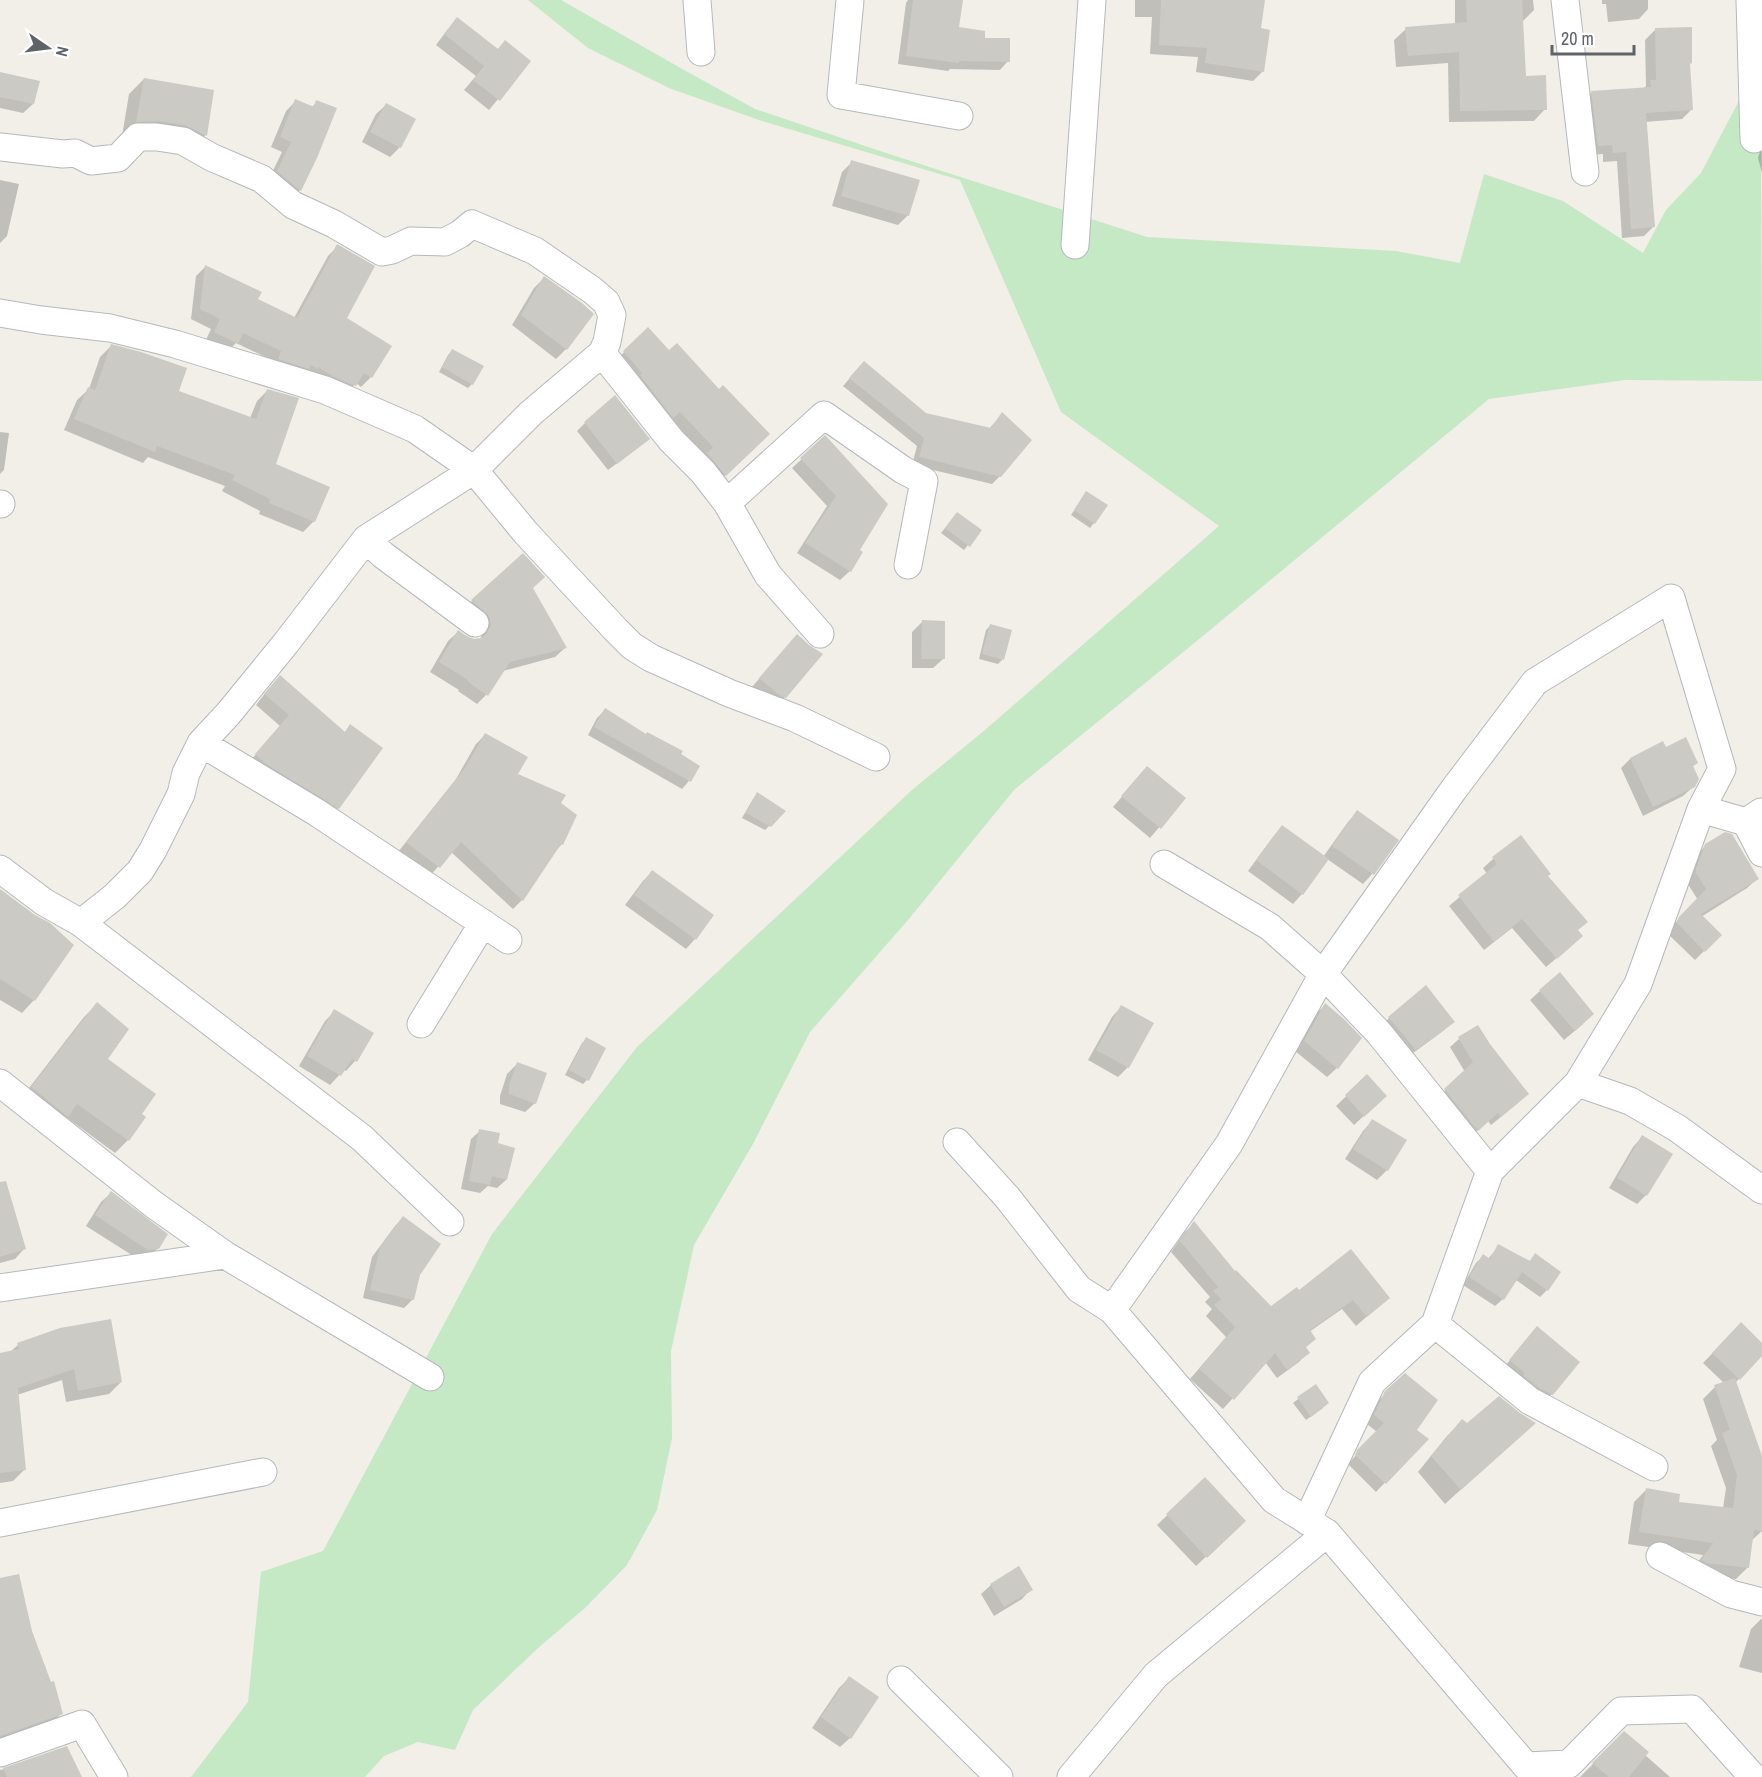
<svg xmlns="http://www.w3.org/2000/svg" width="1762" height="1777" viewBox="0 0 1762 1777" font-family="'Archivo Narrow',sans-serif">
<rect width="100%" height="100%" fill="#f1efe8"/>
<!-- green -->
<path fill="#c5e8c5" d="M528,0H561L684,70L755,109L886,153L1147,237L1396,251L1460,263L1484,174L1563,201L1643,253L1666,210L1701,173L1742,95L1761,129L1762,381L1625,380L1489,399L1209,631L1014,790L908,920L810,1032L754,1142L694,1245L671,1351L672,1438L657,1510L627,1565L585,1608L538,1648L473,1710L455,1750L418,1742L384,1756L365,1777H191L248,1702L261,1572L323,1551L492,1234L637,1047L912,790L985,730L1219,526L1061,412L960,180L759,120L669,88L588,48Z"/>
<!-- shadow -->
<path fill="#0003" d="M908,0H961L957,28L983,40L1008,61L1000,70L950,69L948,71L898,64L906,3Z
M1135,0H1263L1259,30L1263,71L1253,81L1196,72L1198,57L1150,54L1152,17H1135Z
M1455,0H1533L1534,10L1522,22L1525,77L1545,109L1534,121L1449,122L1448,63L1396,67L1394,40L1406,29L1455,25Z
M1602,0H1648V9L1639,19L1608,22L1606,4H1602Z
M448,29L497,50L505,42L529,62L489,110L464,90L476,76L436,45Z
M1655,30L1688,65L1692,109L1682,119L1645,122L1653,227L1644,236L1622,238L1617,161L1603,162V154L1589,155L1582,102L1592,92L1643,89L1646,86L1645,40Z
M0,73L33,104L23,113L0,108Z
M144,79L213,91L205,136L190,150L122,136L129,94Z
M296,101L311,108L317,102L315,157L300,190L290,200L268,181L282,152L271,147L286,111Z
M386,105L414,120L399,148L390,157L362,142L376,114Z
M1762,144V173L1758,158Z
M852,162L908,215L898,225L832,206L842,172Z
M0,180L19,184L7,236L0,243Z
M338,246L345,318L371,377L361,387L356,383L345,395L236,343L227,352L205,342L211,329L191,319L196,276L205,267L256,300L294,318L328,256Z
M544,278L592,314L566,349L556,359L512,325L534,288Z
M648,329L669,353L719,391L768,434L716,484L615,361Z
M111,346L177,392L250,418L257,401L268,390L274,465L314,521L303,532L259,514L260,511L222,491L225,486L148,457L143,463L64,430L77,400L89,389L100,357Z
M452,351L472,384L468,388L439,372L448,355Z
M857,370L925,414L989,429L1002,414L1000,476L992,484L912,465L917,446L843,386Z
M585,423L640,446L608,470L577,431Z
M0,432L9,433L4,470L0,474Z
M825,438L858,551L850,571L840,580L797,553L827,506L792,468Z
M1086,493L1094,523L1090,528L1071,515Z
M957,513L980,530L964,550L941,533Z
M531,588L565,648L555,657L503,671L486,695L477,704L458,691L459,690L430,672L448,641L458,632L474,640L480,639L482,635L480,626L463,610L472,601Z
M922,622L943,659L933,668H912V632Z
M991,625L1002,660L998,664L979,659L986,630Z
M797,636L785,697L775,707L751,688Z
M270,687L344,733L350,726L338,808L329,817L247,765L280,726L256,705Z
M605,710L679,755L689,781L682,789L588,735L597,718Z
M485,735L516,775L559,803L562,844L553,854L522,900L513,909L451,852L429,877L398,852L456,779L476,744Z
M1665,749L1696,763L1692,767L1694,786L1683,796L1643,816L1621,768L1630,759Z
M1147,768L1184,798L1150,838L1113,807Z
M757,794L784,811L765,830L742,818L753,799Z
M1357,812L1397,840L1372,874L1363,884L1327,859L1302,894L1293,904L1248,871L1273,837L1282,827L1323,857L1348,822Z
M1521,837L1546,877L1577,931L1571,946L1546,967L1512,928L1484,950L1449,906L1487,874L1483,868L1493,859Z
M1706,845L1757,879L1747,888L1701,917L1720,935L1695,960L1668,934L1670,928L1698,900L1686,881L1696,856Z
M652,872L695,939L686,949L625,905L643,881Z
M0,895L34,1000L22,1013L0,1000Z
M1540,991L1583,1024L1564,1040L1530,1000Z
M97,1004L106,1060L140,1114L128,1140L115,1153L66,1117L54,1129L19,1101L84,1017Z
M1325,1005L1337,1068L1327,1077L1295,1051L1315,1015Z
M1121,1007L1128,1067L1118,1077L1088,1060L1112,1017Z
M335,1011L372,1033L355,1061L346,1071L344,1070L330,1085L299,1066L325,1021Z
M1389,1018L1453,1022L1443,1031L1405,1059L1380,1028Z
M587,1039V1080L583,1084L565,1075L582,1043Z
M1459,1039L1518,1103L1491,1125L1488,1121L1468,1139L1436,1099L1465,1072L1450,1047Z
M517,1064L535,1103L525,1112L500,1104V1096L507,1074Z
M1367,1076L1385,1096L1354,1125L1336,1106Z
M1372,1121L1387,1170L1377,1180L1345,1159L1363,1131Z
M480,1131L496,1145L506,1180L497,1188L488,1186L480,1193L461,1189L471,1139Z
M1642,1137L1646,1195L1637,1204L1609,1188L1633,1147Z
M111,1193L158,1248L148,1258L138,1259L86,1226L101,1202Z
M0,1217L24,1249L15,1259L0,1263Z
M403,1218L418,1274L413,1299L404,1308L363,1298L372,1257L395,1226Z
M1194,1223L1235,1273L1270,1308L1299,1292L1388,1298L1356,1326L1342,1309L1309,1332L1314,1339L1305,1348L1308,1352L1299,1362L1277,1378L1265,1362L1223,1409L1190,1379L1226,1337L1206,1316L1212,1309L1205,1302L1210,1297L1171,1252L1185,1232Z
M1499,1246L1529,1262L1535,1255L1547,1290L1540,1297L1516,1280L1503,1299L1495,1306L1463,1285L1476,1263L1483,1256L1488,1259Z
M1731,1334L1762,1345V1354L1735,1383L1762,1460V1531L1751,1541L1748,1567L1736,1579L1690,1573L1703,1555L1628,1544L1634,1502L1646,1490L1677,1503L1723,1508L1726,1488L1711,1446L1717,1440L1703,1399L1715,1387L1724,1383L1703,1363Z
M1528,1338L1552,1394L1542,1404L1501,1371Z
M18,1345L121,1382L109,1394L66,1402L62,1380L17,1395L25,1469L13,1481L0,1483V1354L10,1352Z
M1315,1386L1323,1408L1306,1420L1293,1403Z
M1386,1393L1415,1431L1426,1439L1376,1492L1348,1464L1377,1432L1367,1424L1377,1402Z
M1462,1421L1467,1425L1534,1423L1445,1504L1418,1472L1447,1436Z
M1205,1479L1244,1521L1196,1566L1157,1525Z
M0,1580L31,1632L61,1714L50,1724L0,1742Z
M991,1585L1031,1589L1022,1599L994,1616L981,1594Z
M1761,1619H1762V1673L1739,1667L1751,1629Z
M849,1678L850,1738L840,1747L812,1728L839,1688Z
M1624,1733L1645,1755L1670,1777H1580Z
M5,1769L80,1777H0V1770Z"/>
<!-- building -->
<path fill="#cccac5" d="M913,0H963L959,27L985,31V38H1010V62L959,61V63L906,56Z
M1161,0H1265L1261,28L1270,30L1264,72L1205,63L1207,48L1159,45Z
M1466,0H1522L1526,76L1546,75L1547,110L1460,111L1459,52L1408,56L1405,27L1467,22Z
M457,17L498,49L505,40L531,61L500,101L473,80L484,66L444,34Z
M1692,27V63L1690,64L1693,110L1646,113L1655,227L1631,229L1626,152L1613,153L1612,145L1598,146L1591,91L1651,87L1650,80H1656L1655,28Z
M0,72L40,81L34,104L0,97Z
M144,78L214,90L207,136L185,125L159,121L136,122Z
M295,99L314,107L316,100L337,108L317,158L301,191L277,171L291,142L280,137Z
M386,103L416,119L401,148L370,132Z
M851,160L920,180L909,216L841,196Z
M337,244L375,266L347,318L392,346L372,378L364,373L356,386L336,378L318,367L317,369L311,365L309,369L278,359L281,351L243,333L238,344L214,332L220,319L200,309L205,265L262,292L258,299L297,318Z
M544,276L582,303L594,314L567,350L521,315Z
M648,327L669,350L677,343L719,389L723,385L770,434L726,476L707,453L713,447L680,412L673,418L640,375L642,373L623,351Z
M111,344L141,352L187,368L179,391L256,419L267,389L299,398L276,464L330,487L315,522L269,503L270,499L232,480L235,475L157,446L155,452L74,419L88,387L95,390Z
M452,349L484,366L473,385L442,367Z
M864,361L926,413L991,428L1002,412L1032,440L1001,477L919,457L924,438L849,378Z
M615,395L650,439L617,464L584,422Z
M825,435L888,504L860,550L863,552L851,572L805,543L836,496L800,458Z
M1086,491L1108,505L1095,524L1074,510Z
M957,512L982,530L970,547L945,528Z
M523,553L545,577L533,588L567,648L510,662L488,696L467,681L468,680L439,662L458,630L466,636L474,639L481,638L487,633L491,625L489,616L471,600Z
M922,620L945,621V659H921Z
M990,624L1012,630L1004,660L982,654Z
M797,634L809,645L823,654L786,698L779,695L759,678Z
M280,675L345,732L350,724L383,748L339,809L266,764L255,754L289,715L264,694Z
M605,708L646,734L647,732L683,751L681,754L700,766L691,782L594,727Z
M485,733L528,757L518,774L566,795L561,803L577,815L563,845L561,844L523,901L461,842L440,868L406,842L465,768Z
M1686,737L1698,763L1693,766L1699,779L1695,787L1653,807L1630,758L1663,741L1666,747Z
M1147,766L1186,798L1161,829L1121,796Z
M757,792L786,811L771,827L746,813Z
M1357,810L1399,840L1374,875L1332,846Z
M1282,825L1329,859L1303,895L1256,860Z
M1725,832L1732,834L1759,879L1701,914L1722,935L1705,952L1677,923L1679,917L1706,889L1695,871L1705,844Z
M1521,835L1551,874L1548,876L1588,922L1578,930L1583,936L1557,959L1522,919L1494,942L1458,895L1497,864L1492,857Z
M652,870L714,915L696,940L634,895Z
M0,889L35,915L50,923L74,945L35,1001L0,979Z
M1560,972L1594,1014L1575,1031L1539,990Z
M1426,985L1455,1022L1416,1050L1388,1017Z
M97,1002L129,1029L108,1059L156,1094L142,1114L146,1117L129,1141L77,1104L68,1117L31,1087Z
M1325,1003L1344,1019L1362,1038L1338,1069L1304,1041Z
M1121,1005L1154,1023L1129,1068L1096,1050Z
M334,1009L374,1033L357,1062L352,1059L341,1076L307,1056Z
M1478,1025L1490,1044L1529,1094L1501,1117L1498,1113L1478,1131L1444,1089L1473,1062L1458,1037Z
M586,1037L606,1048L589,1081L569,1070Z
M517,1062L547,1073L536,1104L509,1094V1085Z
M1367,1074L1387,1096L1364,1117L1345,1095Z
M1372,1119L1407,1140L1388,1171L1353,1149Z
M479,1129L500,1133L498,1143L515,1148L507,1180L492,1176L490,1185L469,1181Z
M1642,1135L1673,1154L1647,1196L1617,1178Z
M6,1181L26,1249L0,1257V1182Z
M111,1191L168,1234L159,1249L148,1250L95,1215Z
M403,1216L441,1244L420,1275L414,1300L370,1290L380,1247Z
M1194,1221L1235,1271L1236,1270L1271,1306L1297,1287L1299,1290L1351,1249L1390,1298L1367,1317L1353,1300L1310,1330L1316,1339L1306,1347L1310,1353L1287,1370L1275,1353L1234,1400L1199,1369L1235,1327L1214,1305L1221,1299L1213,1291L1218,1287L1180,1241Z
M1498,1244L1530,1261L1535,1253L1561,1272L1548,1291L1522,1272L1504,1300L1469,1277L1483,1254L1490,1259Z
M111,1319L122,1382L78,1391L74,1369L18,1388L26,1470L0,1473V1353L19,1349L17,1343L60,1328Z
M1741,1322L1762,1343V1356L1740,1380L1712,1353Z
M1537,1326L1580,1362L1553,1395L1539,1388L1523,1375L1525,1373L1509,1360Z
M1405,1373L1438,1400L1417,1430L1429,1439L1386,1484L1355,1455L1357,1450L1384,1423L1374,1415L1385,1391Z
M1735,1378L1762,1456V1531L1754,1530L1749,1568L1706,1563L1701,1560L1713,1543L1639,1532L1646,1488L1680,1494L1679,1502L1733,1508L1737,1475L1722,1433L1730,1430L1714,1385Z
M1316,1384L1329,1403L1311,1417L1297,1397Z
M1499,1396L1520,1413L1536,1423L1461,1490L1431,1456L1462,1419L1467,1423Z
M1205,1477L1246,1521L1207,1558L1166,1514Z
M1019,1566L1033,1590L1004,1607L990,1584Z
M19,1574L32,1631L51,1682L54,1681L63,1714L0,1736V1578Z
M849,1676L879,1697L851,1739L821,1717Z
M1624,1731L1649,1752L1629,1777H1609L1592,1763Z
M67,1746L82,1777H7L3,1768Z"/>
<g fill="none" stroke-linecap="round" stroke-linejoin="round">
<!-- minor casing -->
<g stroke="#b5b8bc" stroke-width="29">
<path id="minor" d="M697,0L701,52
M850,0L841,95L959,116
M1565,0L1585,172
M1750,0L1754,139
M0,147L63,154L75,153L91,161L118,158L138,137H157L183,141L211,157L262,179L293,205L334,224L382,252L392,250L411,241L445,242L460,234L472,224L535,251L592,290L606,302L612,315L607,342L602,353L531,413L474,470L366,539L286,643L228,714L201,743L186,773L181,794L153,850L140,871L115,896L81,923L44,902L0,869
M1075,245L1092,0
M0,313L41,320L110,328L175,344L325,390L415,429L474,470L526,533L616,630L632,646L651,658L729,693L795,718L876,757
M602,353L671,440L703,472L727,503L768,575L820,634
M727,503L824,415L903,470L924,481L908,565
M0,504H1
M366,539L383,555L475,623
M201,743L316,812L508,940
M1701,809L1722,769L1671,598L1535,682L1454,789L1323,974L1229,1144L1112,1310L1274,1500L1327,1533L1526,1766L1569,1764L1621,1711L1692,1709L1753,1777
M1761,812L1746,822L1762,853
M1164,864L1270,927L1323,974L1379,1033L1490,1171
M81,923L362,1138L450,1222
M421,1024L483,923
M0,1083L153,1204L225,1255L430,1377
M1578,1083L1630,1101L1677,1128L1762,1190
M957,1142L1007,1197L1079,1289L1112,1310
M0,1288L225,1255
M1435,1324L1530,1401L1654,1467
M1307,1521L1372,1382L1435,1324L1490,1171L1578,1083L1638,984L1701,809L1746,822
M0,1523L263,1472
M1660,1556L1731,1594L1762,1602
M901,1680L999,1777
M0,1753L82,1724L114,1777
M1071,1777L1156,1675L1327,1533"/>
</g>
<!-- minor -->
<use href="#minor" stroke="#fff" stroke-width="27"/>
</g>
<!-- north arrow -->
<g transform="translate(48 48) rotate(104)" stroke="#ffffff" stroke-width="4.5" paint-order="stroke">
<path d="M0-4.5L10 22L0 15L-10 22Z" fill="#5f6368"/>
<text y="-9" font-size="16" font-weight="bold" text-anchor="middle" fill="#5f6368">N</text>
</g>
<!-- scale -->
<path d="M1552 45v9h82v-9" fill="none" stroke="#5f6368" stroke-width="3"/>
<text x="1561" y="45" font-size="18" fill="#5f6368" stroke="#ffffff" stroke-width="4.5" paint-order="stroke">20 m</text>
</svg>
